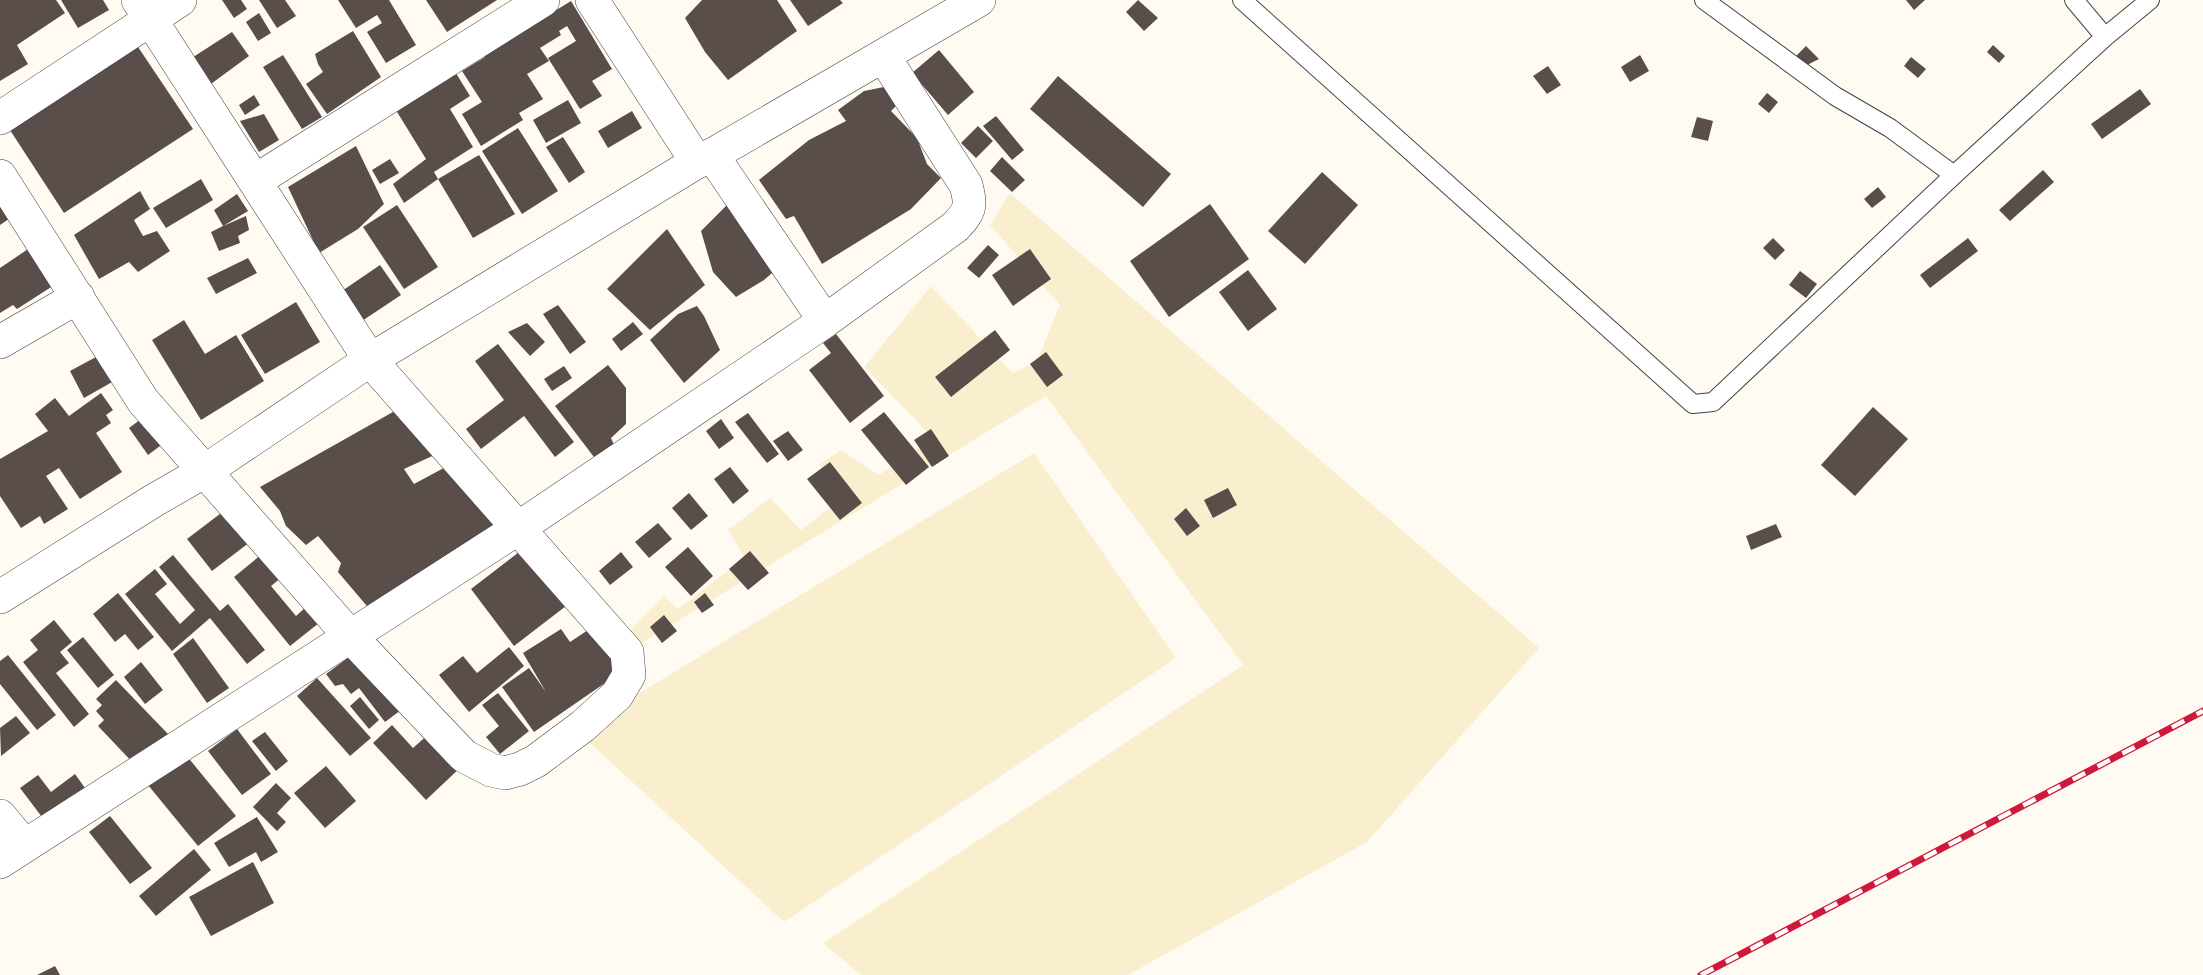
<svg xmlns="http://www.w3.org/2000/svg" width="2203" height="975" viewBox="0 0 2203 975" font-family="'Libre Baskerville',serif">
<rect width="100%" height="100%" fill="#fffbf3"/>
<!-- farmland -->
<path fill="#f9efcf" d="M1010,193L1539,648L1367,842L1128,975H861L823,943L1243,665L1046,396L627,652L625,635L664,596L678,609L745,558L728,530L770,498L801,530L845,496L819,465L841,450L879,475L933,438L864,367L931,286L1013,373L1037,361L1060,305L990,225Z
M1034,453L1176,658L784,922L577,731Z"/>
<!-- building -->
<path fill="#5a4e4b" d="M0,0H56L65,13L17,45L28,64L0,81Z
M61,0H103L109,10L78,28Z
M222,0H241L247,9L234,18Z
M259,0H285L296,16L277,28Z
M338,0H389L416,45L386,63L367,32L382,23L377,15L356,28Z
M426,0H497L447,32Z
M702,0H777L797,31L728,80L705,52L685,18Z
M790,0H840L843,3L808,26Z
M1138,0L1158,18L1144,31L1126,12Z
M1906,0H1925L1914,10Z
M571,1L612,69L592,81L602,96L580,109L548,58L576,41L567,26L559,31L561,35L540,48L549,61L527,74L543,99L519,113L523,120L481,146L462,114L482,102L462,71L485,57L483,55Z
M259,13L271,33L258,41L246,22Z
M353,31L381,77L327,114L306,84L323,72L318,64L315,54Z
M232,32L249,56L204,89L187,61Z
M136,44L193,129L64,213L8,127Z
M1993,45L2005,56L1999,63L1987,52Z
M1806,46L1819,59L1805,66L1795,57Z
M939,50L974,92L948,115L912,73Z
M283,55L322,117L302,129L263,67Z
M1640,55L1649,71L1630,82L1621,67Z
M1911,57L1926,69L1918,78L1904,66Z
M1548,66L1561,85L1547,94L1533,76Z
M454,70L470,96L450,109L473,147L434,172L438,179L404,203L393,184L426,159L394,107Z
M1058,76L1171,174L1143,207L1030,109Z
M884,87L899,103L891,111L917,138L927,164L941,178L911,209L822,264L794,216L786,219L759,180L809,140L846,121L838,110L864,91Z
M2140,89L2151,104L2102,139L2091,124Z
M1767,93L1778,102L1769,113L1758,104Z
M254,95L260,105L245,115L239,105Z
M568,100L581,123L546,143L533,120Z
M632,111L642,128L608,148L598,131Z
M264,114L279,140L259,152L240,121Z
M996,116L1024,150L1012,160L983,126Z
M1697,117L1713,121L1708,141L1691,137Z
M978,126L993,141L976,158L961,143Z
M518,128L558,191L522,214L482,151Z
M563,137L585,172L569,183L546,147Z
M356,146L384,204L358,229L319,253L288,187Z
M479,155L515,214L473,238L438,179Z
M1002,157L1025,180L1012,192L990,171Z
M390,159L399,173L380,184L372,170Z
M2043,170L2054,182L2010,221L1999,210Z
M1322,172L1358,205L1305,264L1268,231Z
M201,179L213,200L166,228L153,208Z
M1878,187L1886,197L1872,208L1864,199Z
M0,190L16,214L0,225Z
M140,191L150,209L134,220L143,236L157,231L170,251L138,272L129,262L99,279L74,235Z
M237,194L248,211L223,226L246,216L249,230L238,236L240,243L219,251L211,232L223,226L214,210Z
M1210,204L1249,259L1169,317L1130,261Z
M397,205L438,267L404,289L363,227Z
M727,205L779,267L764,280L736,297L713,272L701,231Z
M667,229L705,285L650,330L607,289Z
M1773,238L1785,250L1775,260L1763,248Z
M1968,238L1978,251L1930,288L1920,275Z
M34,245L59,282L17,309L13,305L0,313V268Z
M988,245L999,255L979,278L967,268Z
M1030,249L1051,279L1013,306L992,275Z
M248,258L257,273L216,294L207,278Z
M380,265L401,295L359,323L339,293Z
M1248,270L1277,309L1248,331L1219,292Z
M1800,271L1817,284L1806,298L1789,285Z
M296,302L320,342L265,374L241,335Z
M558,305L586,342L570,354L543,314Z
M697,306L704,316L720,350L684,383L650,340L678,314Z
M184,320L205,354L236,335L264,381L201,420L152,340Z
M633,322L643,334L621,351L612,339Z
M527,323L545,342L530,356L508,332Z
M995,330L1010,350L951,397L935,377Z
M836,334L884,396L850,423L809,370L831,353L823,343Z
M498,344L574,442L555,457L524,416L481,449L466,429L504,400L475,361Z
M107,351L121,377L84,398L70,371Z
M1046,352L1063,375L1047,387L1030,364Z
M608,365L626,388V424L611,438L615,447L597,461L555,406Z
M564,366L572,378L552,391L544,379Z
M101,393L113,410L106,415L111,423L96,433L122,472L80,499L59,468L46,476L68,509L44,524L40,516L21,528L0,496V459L48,431L35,414L55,398L69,416Z
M1873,407L1908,439L1855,496L1821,465Z
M400,408L441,452L404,469L414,484L453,463L503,525L372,612L338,572L341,563L318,536L306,545L286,526L280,511L260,487Z
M884,412L929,467L906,485L861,430Z
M149,413L168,440L148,455L129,428Z
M748,413L779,454L767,463L735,422Z
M721,419L734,438L719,449L706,431Z
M931,429L949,456L932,467L914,440Z
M788,431L803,450L788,461L773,441Z
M830,462L862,503L840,520L807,479Z
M730,467L749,491L733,504L714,479Z
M1228,488L1237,505L1213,518L1204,500Z
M689,493L708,516L691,530L672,508Z
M229,507L254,539L212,571L187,539Z
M1186,508L1200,526L1187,536L1174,519Z
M658,523L672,539L649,558L635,542Z
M1776,524L1782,537L1751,550L1746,536Z
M688,547L713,576L691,596L665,567Z
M268,549L287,573L271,586L296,616L306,607L319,623L290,646L234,577Z
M523,549L566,606L514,646L471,589Z
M750,551L769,573L748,590L729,569Z
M621,552L633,567L610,585L599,571Z
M173,555L220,611L228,604L265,650L247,664L210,618L172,651L125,594L155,569L167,584L155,594L180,624L195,610L159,567Z
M118,593L154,637L138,650L125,634L115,642L93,614Z
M705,593L714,605L702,613L694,602Z
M664,615L677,631L662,643L650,627Z
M54,620L72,642L60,652L69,663L56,673L89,714L74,727L23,662L38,650L30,640Z
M591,628L621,672L534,732L502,687L529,668L546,692L523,653L561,629L570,642Z
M83,637L114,675L98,688L67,650Z
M193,638L229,688L207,703L173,654Z
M509,647L524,666L469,712L439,675L463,656L477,673Z
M357,651L401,710L385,722L359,688L351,694L343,684L335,686L326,674Z
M8,655L56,715L37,730L0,684V661Z
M141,662L163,690L145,704L124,677Z
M317,678L371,738L350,756L297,696Z
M116,680L168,734L136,766L98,726L104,720L96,711L102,705L96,699Z
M498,693L529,731L500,754L486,737L499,726L482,705Z
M360,697L379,720L369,729L350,706Z
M16,716L30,733L1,756L0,728Z
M392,725L413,748L431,732L462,766L426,800L373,743Z
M237,729L271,774L242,795L208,751Z
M265,732L288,761L276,771L252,741Z
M186,755L236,816L198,846L148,785Z
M326,766L356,801L325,828L294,793Z
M75,774L90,795L48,825L20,788L38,775L51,792Z
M276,783L291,798L277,813L286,822L277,831L253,807Z
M110,816L152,868L130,884L89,832Z
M257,817L278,852L261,862L256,852L229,867L214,843Z
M194,849L211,870L156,916L139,896Z
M253,862L274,903L211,936L189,897Z
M55,966L60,975H37Z"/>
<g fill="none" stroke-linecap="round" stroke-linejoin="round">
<!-- service casing -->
<g stroke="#434343" stroke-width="20">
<path id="service" d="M1242,0L1693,404L1713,402L1954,175L2105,37L2150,0
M1704,0L1835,96L1890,128L1954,175
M2074,0L2105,37"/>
</g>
<!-- minor casing -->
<g stroke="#434343" stroke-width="34">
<path id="minor" d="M592,0L697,162
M0,118L180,0
M712,155L825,321
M0,176L143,401L350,636L464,756L491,770L505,773L520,769L536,761L583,726L617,695L629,675L627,652L370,360L138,0
M255,181L543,0
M0,342L78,297
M0,816L24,845
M0,862L517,529L825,321L955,227C970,211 972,207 966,185L884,57"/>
</g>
<!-- tertiary casing -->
<g stroke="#434343" stroke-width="34">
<path id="tertiary" d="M0,597L153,501L205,471L370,360L697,162L712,155L979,0"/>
</g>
<!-- service -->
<use href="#service" stroke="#fff" stroke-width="18"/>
<!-- minor -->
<use href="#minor" stroke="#fff" stroke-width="33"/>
<!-- tertiary -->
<use href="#tertiary" stroke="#fff" stroke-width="33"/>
<!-- rail casing -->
<g stroke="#d0183b" stroke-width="7">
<path id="rail" d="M1701,975L2203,711"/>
</g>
<!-- rail -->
<use href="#rail" stroke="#fff" stroke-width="4.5" stroke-dasharray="14" stroke-linecap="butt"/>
</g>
</svg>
